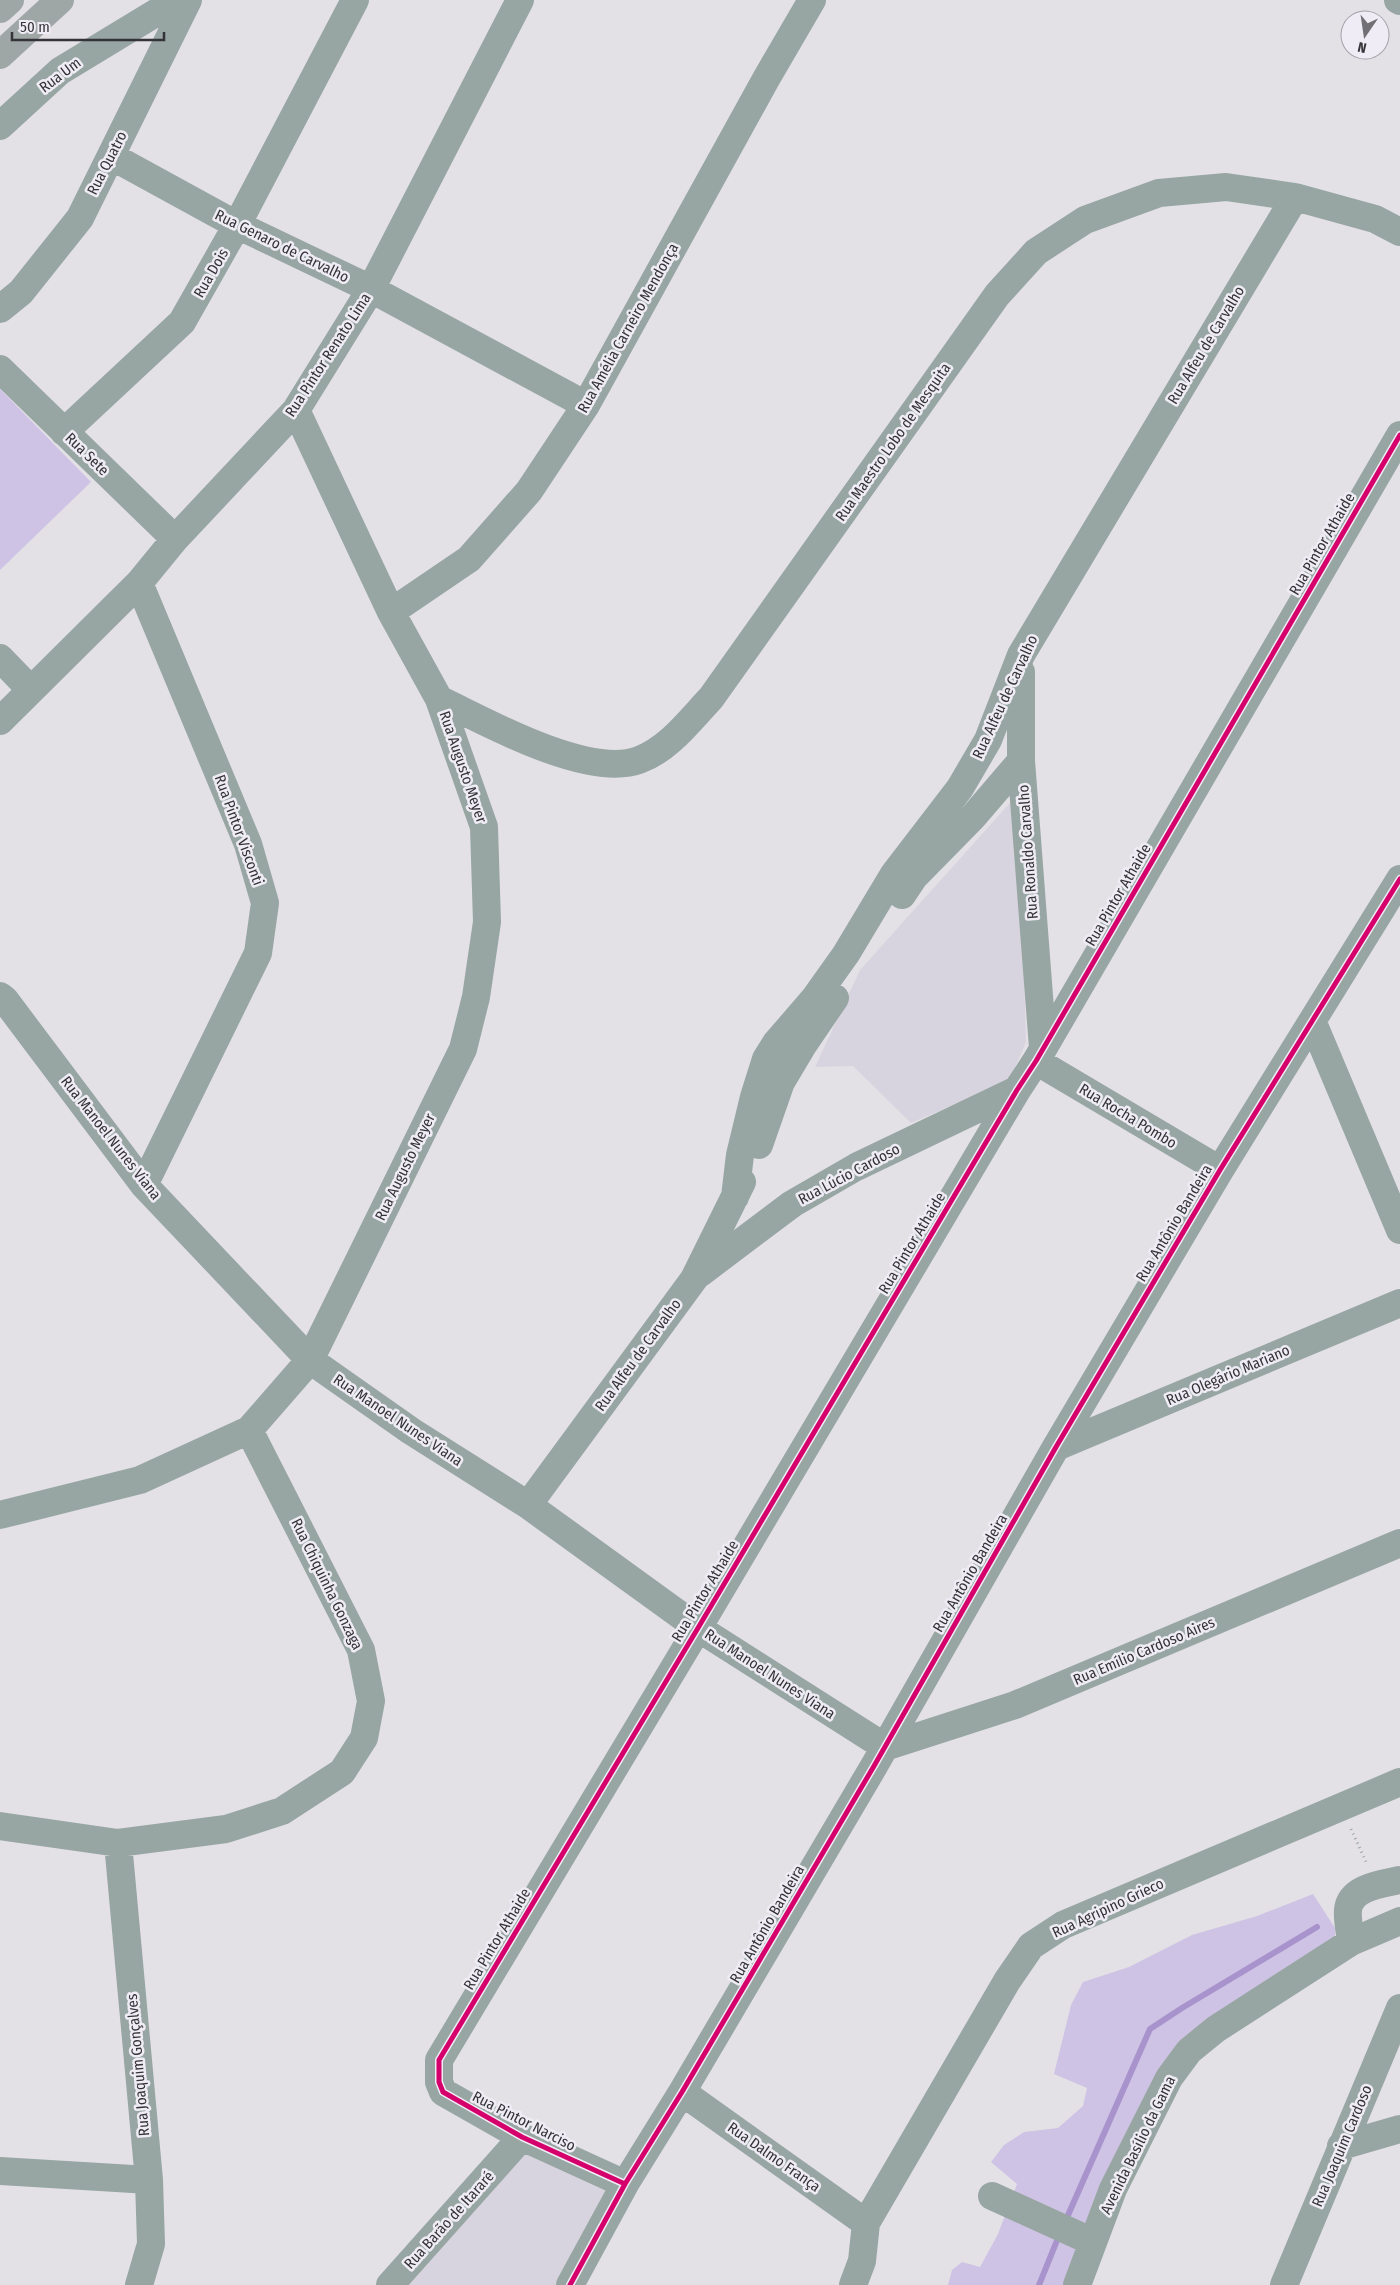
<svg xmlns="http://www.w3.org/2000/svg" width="1400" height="2285" viewBox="0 0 1400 2285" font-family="'Fira Sans Condensed',sans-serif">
<rect width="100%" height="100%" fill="#e3e1e6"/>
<!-- built -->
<path fill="#d8d4df" d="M1019,793L1026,1042L1009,1081L911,1123L853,1066L815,1067L860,970Z
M523,2145L612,2184L559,2285H398Z"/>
<!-- green -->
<path fill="#cec3e4" d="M0,389L91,482L0,570Z
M1313,1894L1335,1928V1949L1205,2028L1067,2285H948L952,2270L962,2262L980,2267L998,2234L1017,2184L991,2162L1004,2145L1024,2132L1058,2128L1083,2106L1087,2088L1054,2074L1071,2005L1083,1982L1129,1967L1192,1935L1257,1916Z"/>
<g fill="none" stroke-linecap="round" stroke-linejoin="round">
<!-- stream -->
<path stroke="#a893cd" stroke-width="6" d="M1065,2222L1150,2029L1182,2008L1317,1927
M1039,2285L1060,2233"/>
<!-- path -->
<path stroke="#9ca6a5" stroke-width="3" stroke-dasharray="1 4" stroke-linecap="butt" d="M1351,1829L1367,1864"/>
<!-- minor -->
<path stroke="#97a6a2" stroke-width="28" d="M1398,0L1400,1
M0,126L60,71L177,0
M111,156L237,225L371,289L586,405
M0,309L21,292L80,218L188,0
M0,369L175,539
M64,432L182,322L237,225L355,0
M139,583L248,844L265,903L258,953L144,1185
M391,612L469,559L529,491L586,405L766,79L812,0
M0,658L31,690
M1021,672V761L1043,1048
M439,699C485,722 589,779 639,760C669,749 690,720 711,698L997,295L1036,252L1085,220L1159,193L1226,187L1295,197L1375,219L1400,232
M0,721L139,583L175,539L296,410L371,289L520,0
M902,895L914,877L973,817L1021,761
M0,996L5,1000L144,1185L310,1360L411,1431L528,1505L698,1628L885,1747
M1313,1023L1400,1230
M1036,1061L1220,1170
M759,1145L781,1082L803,1045L835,998
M735,1197L740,1155L754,1097L766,1059L776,1043L814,999L846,954L894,874L960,788L988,740L1021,655L1295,197
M699,1274L792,1204L856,1167L1017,1090
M1056,1447L1400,1303
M528,1505L694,1279L742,1182
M0,1515L140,1480L249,1430L310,1360L463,1049L476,997L487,922L484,827L439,699L391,612L296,410
M885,1747L1015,1705L1400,1543
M0,1826L118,1843L226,1829L282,1811L342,1772L364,1738L371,1701L361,1650L249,1430
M118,1843L149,2180L151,2244L139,2285
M1351,1942C1350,1932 1347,1920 1348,1910C1350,1887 1382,1884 1400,1880
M682,2092L866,2223
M1341,2146L1400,2129
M0,2171L149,2180
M625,2184L522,2137L443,2092L439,2082V2060L698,1628L1017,1090L1036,1061L1400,435
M992,2196L1093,2242
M390,2285L522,2137
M570,2285L625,2184L682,2092L874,1766L1056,1447L1220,1170L1400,879
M853,2285L862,2261L866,2223L1007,1981L1031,1946L1063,1925L1400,1782
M1077,2285L1113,2189L1169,2078L1189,2051L1216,2029L1351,1942L1400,1921
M1284,2285L1400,2008"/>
<!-- highway -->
<path stroke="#9fa6a6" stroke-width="28" d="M0,9L10,0
M0,55L60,0"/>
<!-- cycleway casing -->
<g stroke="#efecf5" stroke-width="8">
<path id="cycleway" d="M625,2184L522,2137L443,2092L439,2082V2060L698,1628L1017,1090L1036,1061L1400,435
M570,2285L625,2184L682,2092L874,1766L1056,1447L1220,1170L1400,879"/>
</g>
<!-- cycleway -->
<use href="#cycleway" stroke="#d6006c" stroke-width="5"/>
</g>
<g text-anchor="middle" stroke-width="5" stroke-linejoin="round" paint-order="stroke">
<!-- street labels -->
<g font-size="15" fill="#343337" stroke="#efecf5">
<text transform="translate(60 75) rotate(-37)" y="5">Rua Um</text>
<text transform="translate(107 163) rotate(-63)" y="5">Rua Quatro</text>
<text transform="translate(282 246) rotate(26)" y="5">Rua Genaro de Carvalho</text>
<text transform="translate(211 273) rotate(-60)" y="5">Rua Dois</text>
<text transform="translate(628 328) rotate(-61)" y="5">Rua Amélia Carneiro Mendonça</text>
<text transform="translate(1206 345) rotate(-59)" y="5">Rua Alfeu de Carvalho</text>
<text transform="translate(328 355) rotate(-57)" y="5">Rua Pintor Renato Lima</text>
<text transform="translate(893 442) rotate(-55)" y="5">Rua Maestro Lobo de Mesquita</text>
<text transform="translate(87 454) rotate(44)" y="5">Rua Sete</text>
<text transform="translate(1322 544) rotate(-60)" y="5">Rua Pintor Athaide</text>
<text transform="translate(1005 697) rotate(-65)" y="5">Rua Alfeu de Carvalho</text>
<text transform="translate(463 767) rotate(71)" y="5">Rua Augusto Meyer</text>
<text transform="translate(239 830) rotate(70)" y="5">Rua Pintor Visconti</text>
<text transform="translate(1028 852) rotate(-94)" y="5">Rua Ronaldo Carvalho</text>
<text transform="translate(1118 895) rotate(-60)" y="5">Rua Pintor Athaide</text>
<text transform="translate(1128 1116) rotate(31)" y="5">Rua Rocha Pombo</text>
<text transform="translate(111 1138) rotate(52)" y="5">Rua Manoel Nunes Viana</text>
<text transform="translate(405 1167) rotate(-64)" y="5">Rua Augusto Meyer</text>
<text transform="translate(849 1174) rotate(-28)" y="5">Rua Lúcio Cardoso</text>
<text transform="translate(1174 1223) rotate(-59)" y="5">Rua Antônio Bandeira</text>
<text transform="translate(912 1243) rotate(-59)" y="5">Rua Pintor Athaide</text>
<text transform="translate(638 1355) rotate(-54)" y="5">Rua Alfeu de Carvalho</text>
<text transform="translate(1228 1375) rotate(-23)" y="5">Rua Olegário Mariano</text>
<text transform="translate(398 1420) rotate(34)" y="5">Rua Manoel Nunes Viana</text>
<text transform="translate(970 1573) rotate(-60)" y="5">Rua Antônio Bandeira</text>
<text transform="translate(327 1584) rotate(64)" y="5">Rua Chiquinha Gonzaga</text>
<text transform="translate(705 1591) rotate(-59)" y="5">Rua Pintor Athaide</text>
<text transform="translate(1144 1651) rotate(-23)" y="5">Rua Emílio Cardoso Aires</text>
<text transform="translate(770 1674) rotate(33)" y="5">Rua Manoel Nunes Viana</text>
<text transform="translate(1108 1908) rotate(-25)" y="5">Rua Agripino Grieco</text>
<text transform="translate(767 1924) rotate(-60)" y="5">Rua Antônio Bandeira</text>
<text transform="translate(497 1939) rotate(-59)" y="5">Rua Pintor Athaide</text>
<text transform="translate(138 2065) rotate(-95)" y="5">Rua Joaquim Gonçalves</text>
<text transform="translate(524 2121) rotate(27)" y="5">Rua Pintor Narciso</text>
<text transform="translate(1138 2145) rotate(-64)" y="5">Avenida Basílio da Gama</text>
<text transform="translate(1342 2146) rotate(-67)" y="5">Rua Joaquim Cardoso</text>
<text transform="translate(774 2157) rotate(35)" y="5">Rua Dalmo França</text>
<text transform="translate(449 2220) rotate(-48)" y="5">Rua Barão de Itararé</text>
</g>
</g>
<!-- north arrow -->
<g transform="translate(1365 35) rotate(193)"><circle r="24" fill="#efecf5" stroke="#a4a2a9"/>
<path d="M0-4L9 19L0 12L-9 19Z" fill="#717074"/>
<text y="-8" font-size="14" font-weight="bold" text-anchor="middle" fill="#343337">N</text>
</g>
<!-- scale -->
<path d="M12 32v8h152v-8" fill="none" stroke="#343337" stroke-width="2.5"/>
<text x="20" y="32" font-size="15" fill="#343337" stroke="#efecf5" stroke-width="4" paint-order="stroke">50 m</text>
</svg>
